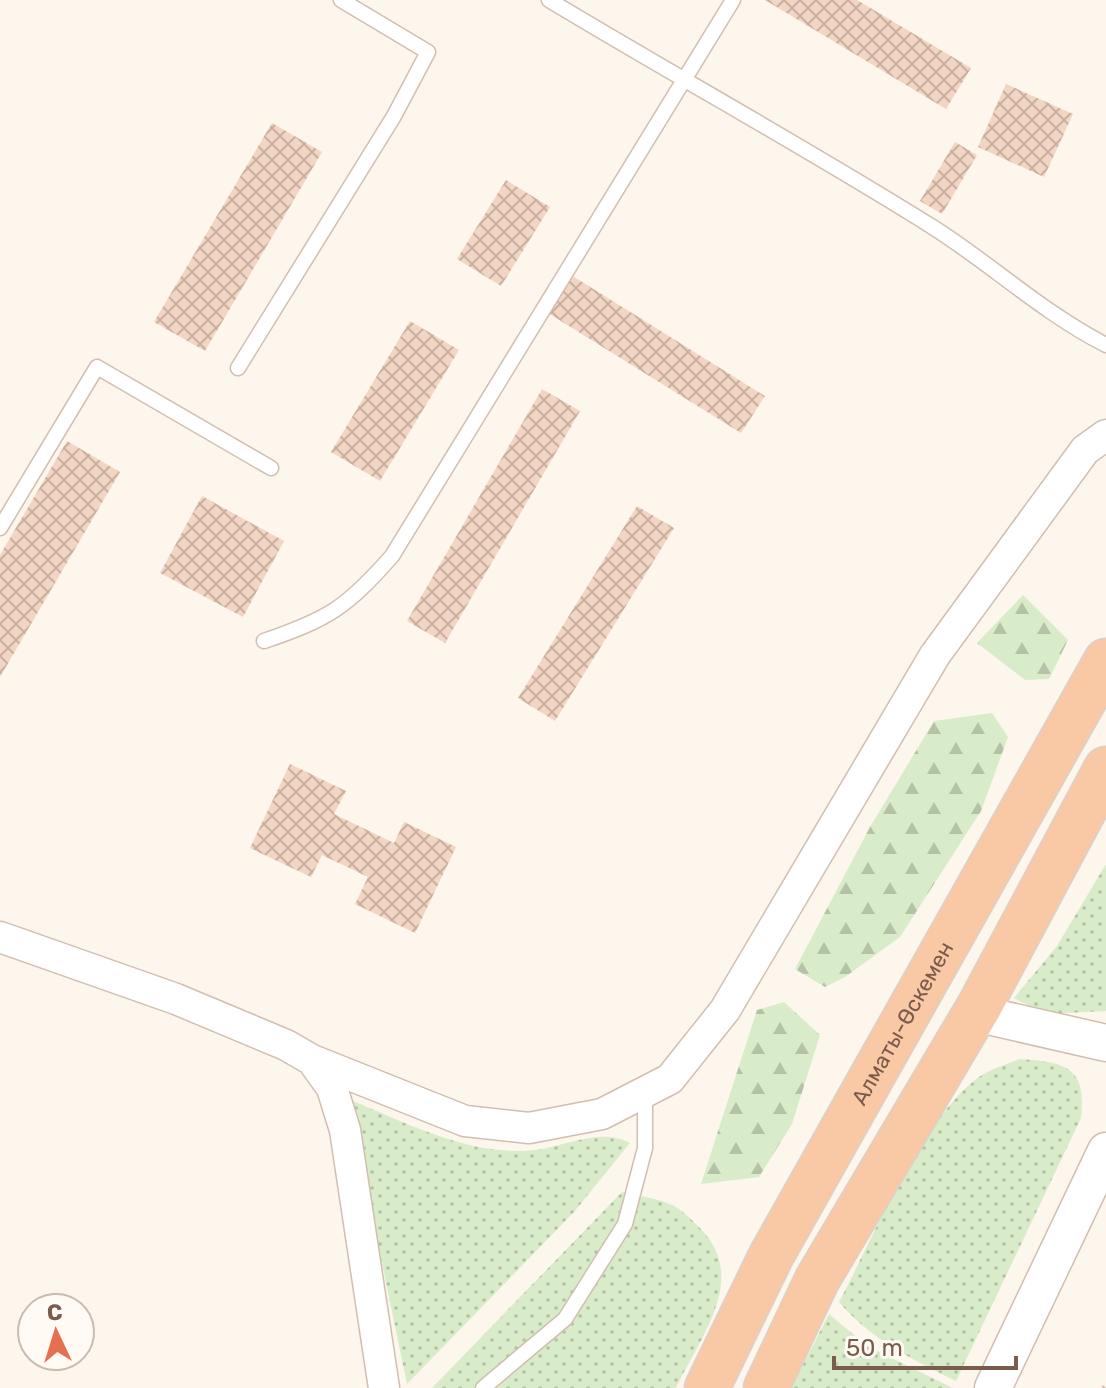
<svg xmlns="http://www.w3.org/2000/svg" width="1106" height="1388" viewBox="0 0 1106 1388" font-family="Rubik,sans-serif">
<defs>
<pattern id="grass-dots" width="8" height="8" patternUnits="userSpaceOnUse" patternTransform="scale(2)"><rect width="8" height="8" fill="#d8ecc9"/><path d="M2 2h.1M6 6h.1" fill="none" stroke="#b4c2a5" stroke-width="1.8" stroke-linecap="round"/></pattern>
<pattern id="forest-firs" width="22" height="20" patternUnits="userSpaceOnUse" patternTransform="scale(2)"><rect width="22" height="20" fill="#d8ecc9"/><path d="M5 1l3.5 6h-7zM16 11l3.5 6h-7z" fill="#b4c2a5"/></pattern>
<pattern id="building-cross-hatch" width="8" height="8" patternUnits="userSpaceOnUse" patternTransform="scale(2)"><rect width="8" height="8" fill="#f3d5c3"/><path d="M0 0l8 8M0 8l8-8" fill="none" stroke="#cab0a1"/></pattern>
</defs>
<rect width="100%" height="100%" fill="#fdf6ec"/>
<!-- grass -->
<path fill="url(#grass-dots)" d="M1106,864V1011L1045,1014L1014,998L1057,946Z
M1019,1059C1066,1062 1087,1067 1081,1118L956,1381C911,1359 872,1340 839,1302C874,1237 921,1119 979,1077C990,1069 1006,1065 1019,1059Z
M348,1099C407,1123 470,1157 535,1150C567,1146 600,1127 630,1143L574,1212L407,1384Z
M622,1192C637,1196 656,1198 670,1204C681,1209 691,1219 699,1227C750,1277 701,1336 676,1388H432Z
M829,1314L867,1346L953,1388H791Z"/>
<!-- forest -->
<path fill="url(#forest-firs)" d="M1023,595L1068,640L1049,679L1025,680L977,643Z
M992,713L1008,737L981,811L900,937L845,977L825,987L795,969L870,827L934,721Z
M784,1002L820,1035L792,1124L759,1177L701,1184L757,1010Z"/>
<!-- building -->
<path fill="url(#building-cross-hatch)" d="M765,0H857L971,68L946,109Z
M1006,84L1073,114L1044,177L978,147Z
M272,123L322,152L205,351L154,322Z
M955,142L977,155L942,214L920,201Z
M506,180L550,207L501,286L457,259Z
M571,275L765,396L741,433L548,313Z
M410,321L459,350L380,481L331,452Z
M542,389L580,411L445,643L407,621Z
M67,441L120,472L0,677V555Z
M202,496L284,541L243,617L160,573Z
M637,506L674,528L555,721L518,698Z
M290,764L346,791L334,814L394,843L404,822L456,847L415,933L355,904L368,877L322,855L311,877L250,848Z"/>
<g fill="none" stroke-linecap="round" stroke-linejoin="round">
<!-- service casing -->
<g stroke="#d1beb0" stroke-width="17">
<path id="service" d="M549,0C675,76 805,147 931,226C990,263 1043,313 1106,345
M238,368L394,116L428,52L341,0
M0,528L97,367L271,468
M264,641C329,619 347,607 392,556L733,0
M483,1388L565,1319L625,1224L645,1148V1092"/>
</g>
<!-- minor casing -->
<g stroke="#d1beb0" stroke-width="33">
<path id="minor" d="M0,937L176,999L286,1045L312,1060L465,1121L529,1128L602,1114L670,1079L725,1010L935,655L1085,450L1106,435
M312,1060L332,1088L345,1130L384,1388"/>
</g>
<!-- tertiary casing -->
<g stroke="#d1beb0" stroke-width="39">
<path id="tertiary" d="M975,1013L1106,1043
M993,1388L1106,1151"/>
</g>
<!-- trunk casing -->
<g stroke="#dad1cd" stroke-width="47">
<g id="trunk">
<path id="s1" d="M707,1388L771,1256L1106,661"/>
<path d="M766,1388L817,1280L980,1005L1106,769"/>
</g>
</g>
<!-- path -->
<path stroke="#d9b8a5" stroke-width="4" stroke-dasharray="2 6" stroke-linecap="butt" d="M1103,1388L1106,1385"/>
<!-- service -->
<use href="#service" stroke="#fff" stroke-width="14"/>
<!-- minor -->
<use href="#minor" stroke="#fff" stroke-width="30"/>
<!-- tertiary -->
<use href="#tertiary" stroke="#fff" stroke-width="36"/>
<!-- trunk -->
<use href="#trunk" stroke="#f9c8a4" stroke-width="44"/>
</g>
<g text-anchor="middle" stroke-width="8" stroke-linejoin="round" paint-order="stroke">
<!-- street labels -->
<g font-size="22" fill="#7a5c4d" stroke="#fffaf3">
<text dy="8" stroke="none"><textPath href="#s1" startOffset="414">Алматы-Өскемен</textPath></text>
</g>
</g>
<!-- north arrow -->
<g transform="translate(56 1332) rotate(356)"><circle r="38" fill="#fffaf3" stroke="#cabbb1" stroke-width="2"/>
<path d="M0-6L14 30L0 20L-14 30Z" fill="#e76f51"/>
<text y="-12" font-size="22" font-weight="bold" text-anchor="middle" fill="#7a5c4d">С</text>
</g>
<!-- scale -->
<path d="M834 1356v12h182v-12" fill="none" stroke="#7a5c4d" stroke-width="4"/>
<text x="846" y="1356" font-size="24" fill="#7a5c4d" stroke="#fffaf3" stroke-width="6" paint-order="stroke">50 m</text>
</svg>
